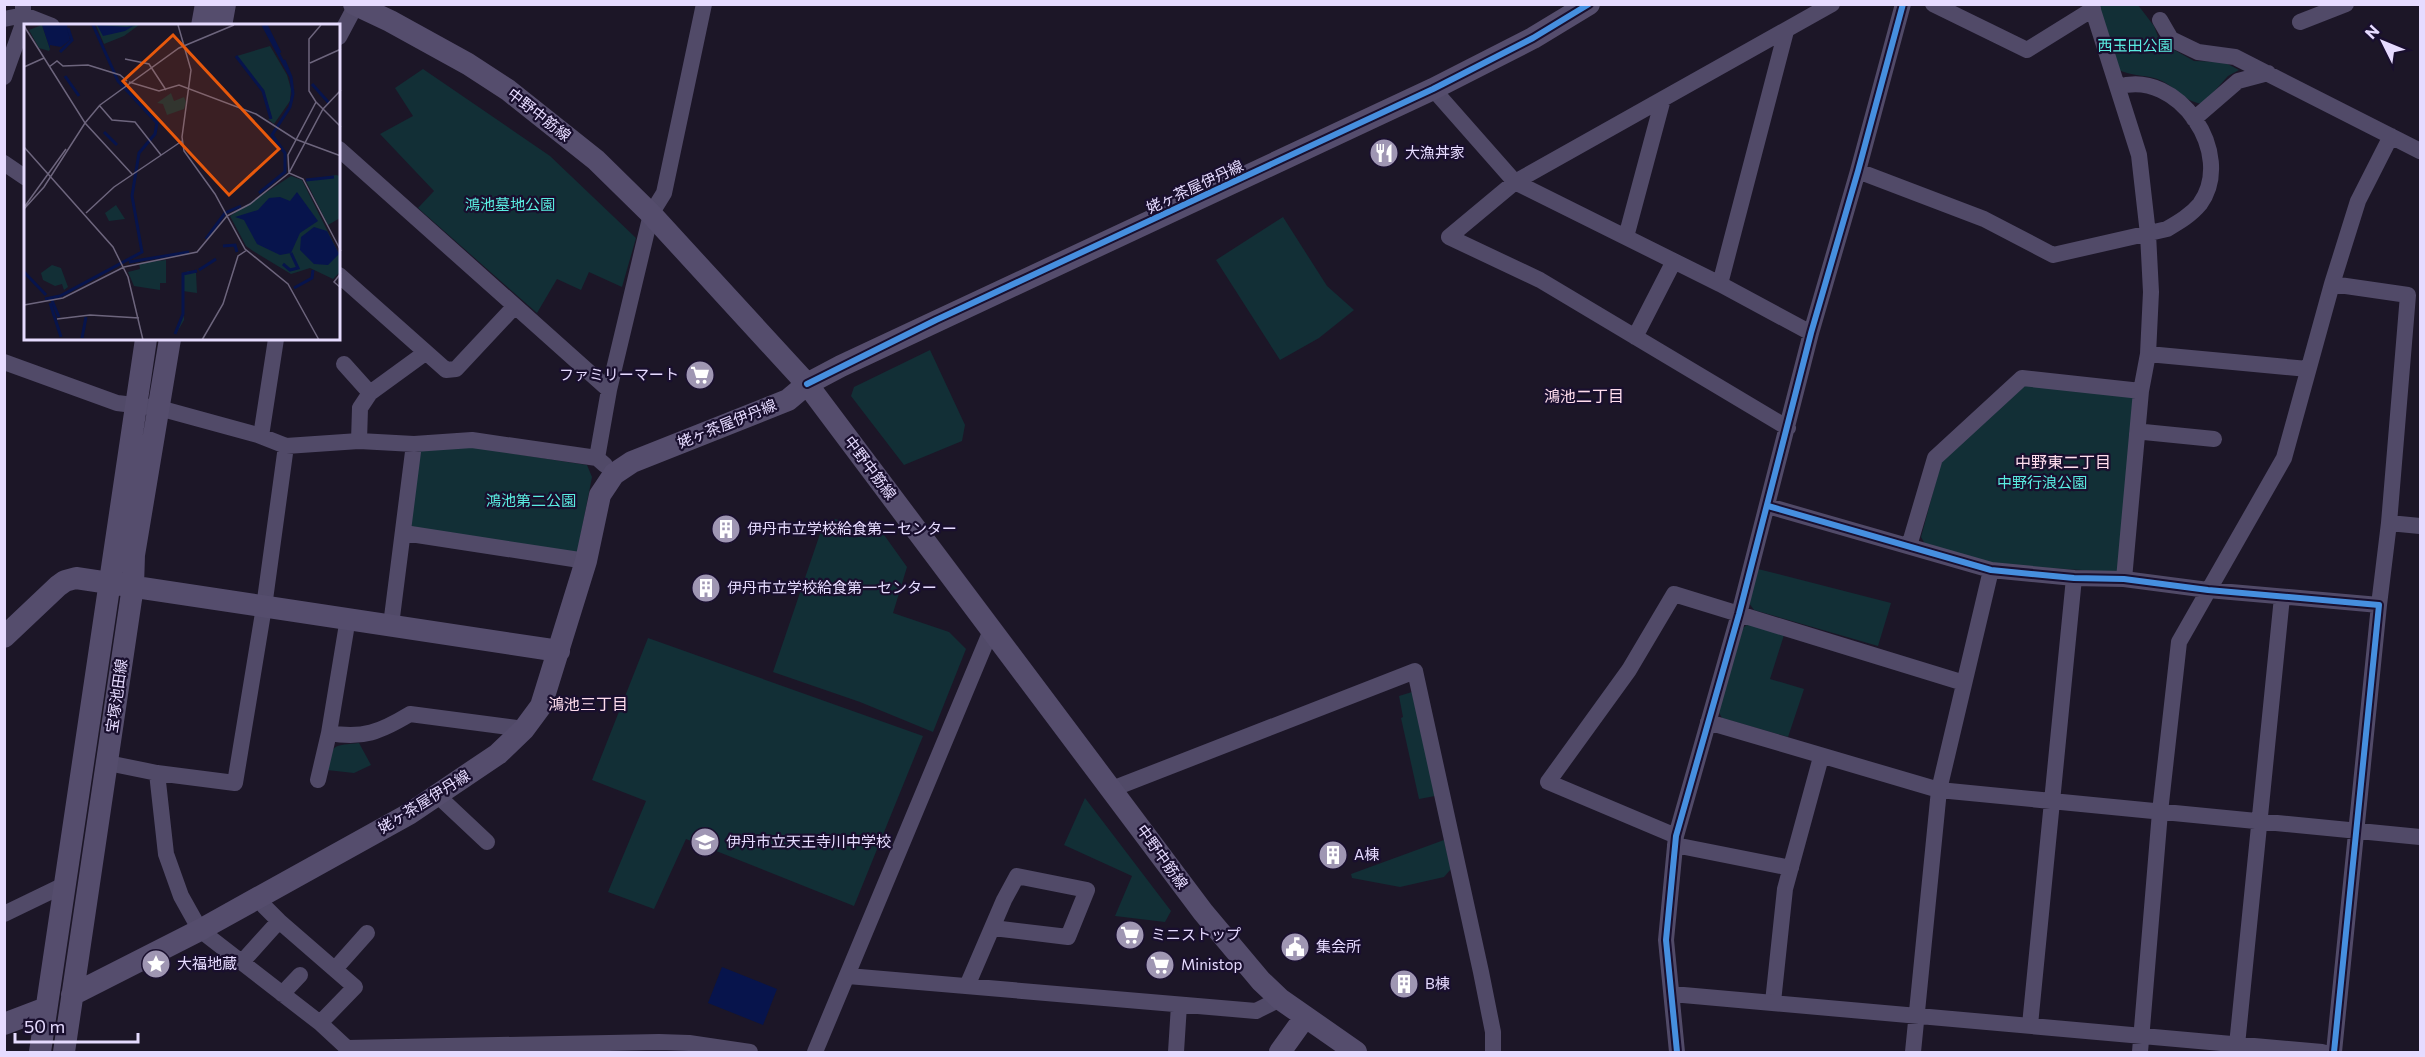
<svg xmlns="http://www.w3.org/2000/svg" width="2425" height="1057" viewBox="0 0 2425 1057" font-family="Commissioner,'Noto Sans JP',sans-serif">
<rect width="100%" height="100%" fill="#1c1627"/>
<!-- green -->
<path fill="#122f36" d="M2097,5H2138L2154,26L2160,42L2194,61L2224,62L2239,70L2228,76L2203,104C2185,102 2178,89 2162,81C2148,74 2131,77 2117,69Z
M423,69L550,156L636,238L622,287L589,272L581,290L557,279L537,313L418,208L434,191L380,134L413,116L395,88Z
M1283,217L1327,286L1354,310L1319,338L1280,360L1216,260Z
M930,350L965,425L962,441L904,465L851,396L854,387Z
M2029,385L2130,394L2135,400L2119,569L2115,572L1996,565L1925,544L1921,537L1942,459L2021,387Z
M465,446L587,465L592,477L577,554L411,528L419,451Z
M835,519L882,532L907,567L893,613L949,632L966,649L933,732L860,702L773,672L823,525Z
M1758,569L1891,603L1878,646L1754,610L1749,603Z
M1750,622L1784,635L1770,679L1804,689L1788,737L1722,718L1718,711L1743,628Z
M648,638L923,736L854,906L686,839L654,909L608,892L646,801L592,780Z
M1412,692L1435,796L1419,799L1401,718L1403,717L1399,696Z
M359,743L371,765L354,773L327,770C333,743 332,746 359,743Z
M1085,798L1171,911L1165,922L1115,916L1132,876L1064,845Z
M1444,840L1451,869L1444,877L1400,887L1352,878L1351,874Z"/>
<!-- water -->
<path fill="#07144c" d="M722,967L777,989L763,1025L708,1003Z"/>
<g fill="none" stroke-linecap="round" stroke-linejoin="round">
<!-- street -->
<path stroke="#514a68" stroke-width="16" d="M1933,4L2027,50L2093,9
M2091,4L2139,155L2148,234L2151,292L2148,354L2141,391L2124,579
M4,19L24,15L52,26
M2160,20L2171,39L2198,52L2235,57L2420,151
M2300,22L2346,4
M339,37L356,5
M4,77L23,24V4
M1433,89L1515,182L1720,284L1811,333
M2194,119L2238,81L2268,73
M2391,136L2358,201L2332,284L2408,295L2389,523L2420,526
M339,149L609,390
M4,163L26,178
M1858,171L1984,219L2053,255L2167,229C2179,222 2191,215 2200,204C2236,154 2178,68 2118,87
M1626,237L1663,99
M339,275L446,370L456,369L515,306
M1720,284L1786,31
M1635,337L1674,261
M2148,354L2308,369
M4,362L117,403L159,408L258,435L286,446L359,441L414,444L472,440L597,458
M344,364L370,393
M1788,428L1540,280L1449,237L1515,182L1832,4
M2137,434L2144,432L2214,439
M261,436L276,339
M359,441L360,408L370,393L425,353
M605,465L597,458L609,390L651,214L664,193L704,4
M1768,506L1991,570L2074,578L2124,579L2208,590L2379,605L2334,1052
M404,533L586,561
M1909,546L1935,458L2022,378L2141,391
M2379,605L2389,523
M391,625L414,444
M1708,722L1939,790L2420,837
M329,733C363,739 380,732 410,714L524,729
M108,763L157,773L235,783L264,607L286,446
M157,773L166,854L181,896L200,930L320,1023L347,1048L659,1042L689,1043L750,1052
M318,780L329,733L348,618
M1112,789L1415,671L1481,972L1493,1032V1052
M437,795L487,842
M1676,836L1548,782L1629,670L1674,594L1964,683
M1675,845L1791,868
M261,896L264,906L279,921
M4,914L64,885
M242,962L279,921L355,987L320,1023
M335,969L367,933
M848,976L1256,1011L1280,999
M967,986L1004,900L1017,876L1087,890L1068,937L993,928
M282,994L300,975
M1672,994L2322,1052
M1773,1002L1785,889L1821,757
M2030,1025L2074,578
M2237,1045L2282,597
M815,1052L992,628
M1176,1052L1179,1005
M1677,1052L1666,940L1676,836L1739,614L1811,333L1858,171L1903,4
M1913,1052L1939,790L1991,570
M2140,1052L2160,812L2179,642L2284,458L2332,284"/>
<!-- secondary -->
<path stroke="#554d6d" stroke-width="22" d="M354,4L390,21L468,64L508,90L596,160L651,214L807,384L1203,912L1261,981L1280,999L1356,1052
M202,26L206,4
M221,26L225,4
M4,637L58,586L65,581L76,578L559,651
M72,995L200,930L409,814L498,754L524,729L541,706L586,561L600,495L614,474L632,462L788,400L807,384L841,366L1433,89L1533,38L1589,4
M4,1024L46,1008
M40,1052L146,339
M64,1052L133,586L134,555L170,339
M1280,1052L1305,1017"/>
<!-- cycleway casing -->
<g stroke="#190f2e" stroke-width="10">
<path id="cycleway" d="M807,384L936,320L1433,89L1533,38L1589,4
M1768,506L1991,570L2074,578L2124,579L2208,590L2379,605L2334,1052
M1677,1052L1666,940L1676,836L1739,614L1811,333L1858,171L1903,4"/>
</g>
<!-- cycleway -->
<use href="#cycleway" stroke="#468fdf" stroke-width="6"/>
</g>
<!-- icons -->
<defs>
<g id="restaurant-disc" transform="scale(1.5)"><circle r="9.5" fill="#9f96b3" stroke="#190f2e"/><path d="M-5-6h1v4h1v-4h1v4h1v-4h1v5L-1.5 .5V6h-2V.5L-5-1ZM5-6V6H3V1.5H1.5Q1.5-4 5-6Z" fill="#fff"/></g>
<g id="supermarket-disc" transform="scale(1.5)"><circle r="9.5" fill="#9f96b3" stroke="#190f2e"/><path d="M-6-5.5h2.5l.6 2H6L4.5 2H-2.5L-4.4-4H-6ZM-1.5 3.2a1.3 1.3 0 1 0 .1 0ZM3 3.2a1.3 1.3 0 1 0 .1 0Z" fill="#fff"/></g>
<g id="building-disc" transform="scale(1.5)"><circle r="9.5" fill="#9f96b3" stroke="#190f2e"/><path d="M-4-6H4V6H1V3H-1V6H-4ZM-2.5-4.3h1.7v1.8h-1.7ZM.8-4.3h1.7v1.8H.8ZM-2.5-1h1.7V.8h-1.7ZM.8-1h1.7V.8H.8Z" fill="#fff"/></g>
<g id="school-disc" transform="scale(1.5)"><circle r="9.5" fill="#9f96b3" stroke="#190f2e"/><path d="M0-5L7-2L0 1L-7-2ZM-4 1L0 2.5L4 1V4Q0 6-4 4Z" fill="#fff"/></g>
<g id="civic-disc" transform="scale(1.5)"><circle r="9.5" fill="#9f96b3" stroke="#190f2e"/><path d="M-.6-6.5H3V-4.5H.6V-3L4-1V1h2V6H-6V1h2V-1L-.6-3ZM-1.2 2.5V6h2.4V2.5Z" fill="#fff"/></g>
<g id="sight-disc" transform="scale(1.5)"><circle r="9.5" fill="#9f96b3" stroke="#190f2e"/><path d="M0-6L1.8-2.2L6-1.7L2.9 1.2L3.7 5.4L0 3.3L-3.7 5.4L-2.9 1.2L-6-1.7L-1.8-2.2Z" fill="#fff"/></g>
</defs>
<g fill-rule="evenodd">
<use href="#restaurant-disc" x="1384" y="153"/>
<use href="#supermarket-disc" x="700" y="375"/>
<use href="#building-disc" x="726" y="529"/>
<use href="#building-disc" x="706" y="588"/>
<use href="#school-disc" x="705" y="842"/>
<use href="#building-disc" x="1333" y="855"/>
<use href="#supermarket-disc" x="1130" y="935"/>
<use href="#civic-disc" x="1295" y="947"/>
<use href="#sight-disc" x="156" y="964"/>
<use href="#supermarket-disc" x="1160" y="965"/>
<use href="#building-disc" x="1404" y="984"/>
</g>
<g text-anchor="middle" stroke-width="4.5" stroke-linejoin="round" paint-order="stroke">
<!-- park labels -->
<g font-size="15" fill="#5aede1" stroke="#190f2e">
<text x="2135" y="51">西玉田公園</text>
<text x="510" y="210">鴻池墓地公園</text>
<text x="2042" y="488">中野行浪公園</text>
<text x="531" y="506">鴻池第二公園</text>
</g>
<!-- street labels -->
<g font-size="15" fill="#e6dbff" stroke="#190f2e">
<text transform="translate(539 115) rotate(38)" y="5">中野中筋線</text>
<text transform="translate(1195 187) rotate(-25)" y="5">姥ヶ茶屋伊丹線</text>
<text transform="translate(727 424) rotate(-22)" y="5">姥ヶ茶屋伊丹線</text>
<text transform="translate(870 468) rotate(53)" y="5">中野中筋線</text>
<text transform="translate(117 696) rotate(-82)" y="5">宝塚池田線</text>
<text transform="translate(424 802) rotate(-32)" y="5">姥ヶ茶屋伊丹線</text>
<text transform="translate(1162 857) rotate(54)" y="5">中野中筋線</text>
</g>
<!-- poi labels -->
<g font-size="15" fill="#e6dbff" stroke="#190f2e" text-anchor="start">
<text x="1405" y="158">大漁丼家</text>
<text x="679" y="380" text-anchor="end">ファミリーマート</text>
<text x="747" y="534">伊丹市立学校給食第ニセンター</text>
<text x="727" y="593">伊丹市立学校給食第一センター</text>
<text x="726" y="847">伊丹市立天王寺川中学校</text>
<text x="1354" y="860">A棟</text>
<text x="1151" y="940">ミニストップ</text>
<text x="1316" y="952">集会所</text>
<text x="177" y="969">大福地蔵</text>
<text x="1181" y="970">Ministop</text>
<text x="1425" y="989">B棟</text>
</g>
<!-- neighbourhood labels -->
<g font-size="16" fill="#ffdded" stroke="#190f2e">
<text x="1584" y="402">鴻池二丁目</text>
<text x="2063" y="468">中野東二丁目</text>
<text x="588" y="710">鴻池三丁目</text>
</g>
</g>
<!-- overview -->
<g transform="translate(24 24)">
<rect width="316" height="316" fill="#1c1627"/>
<path d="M18,1L26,25L25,27L15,24L5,6ZM72,1H115L100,12L80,20ZM246,22L263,51L267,65L266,77L250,100L244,95L248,94L240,67L213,32ZM147,69L150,77L160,73L162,78L160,85L143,91L139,80L133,79ZM312,151L316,152V194L304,201L282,157ZM267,152L278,156L316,232V248L309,255L286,244L267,250L229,227L222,222L206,192ZM92,181L101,195L85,197L81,189ZM142,236V259H136V266L110,262L104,248L116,245L115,239ZM28,241L37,244L44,263L40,266L38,260L31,262L19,256L17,249ZM164,247H173L167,248L172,249L173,269L159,267L160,296L152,310L159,290V250Z" fill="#122f36"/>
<path d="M18,1H43L46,16L37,23L26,21V25ZM73,1L103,3L111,1L101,7L79,12ZM273,168L294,197L276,209L267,229L256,231L233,220L220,196L211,193L234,186L245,174L256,173L266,177ZM290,203L303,207L315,230L304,241L290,240L276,226L277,213Z" fill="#07144c"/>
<path fill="none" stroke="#07144c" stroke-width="3" d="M242,1L256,29M36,28L48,16L44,4M212,32L239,67L247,95M260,36L267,53M41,52L55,72M288,60L305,79M80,108L93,121M282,156L310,153M235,169L261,148V129L248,111L266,83L269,70L267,53L239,1M182,215L201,189L217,182M199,222L211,221L213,228M105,238L165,228M259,240L266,246L274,244L267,229M175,246L192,235M0,248L22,271M270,264L288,254L289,246M27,274L35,293M21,275L36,272L118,228L108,172L115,129L131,110L133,99L94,57L69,1M26,279L37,313M151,310L159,290V250L173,247M58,314L62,293"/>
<path fill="none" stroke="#6d657d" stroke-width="1.5" d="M154,1L167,46L158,113L160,127L191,170L221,225L264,260L295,316M0,2L61,99L76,81M101,35L125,40L142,66M286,39L317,25M0,43L20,34M25,43L33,37L39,42L64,41L96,51L103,57M105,58L135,67L155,61L232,90L271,115L317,132M317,66L299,85L265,149L279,155L317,227M292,78L317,103M75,81L88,96L111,98L137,131M76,81L155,24L210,1M0,123L89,223L104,253L119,316M1,182L42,125M0,185L20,163L61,99L108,150M62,189L90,163L158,117M203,192L226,180L265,149L264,131L292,78L285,67V15L297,1M317,249L310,258L317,264M0,281L39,274L100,243L173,228L203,192M33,295L66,291L115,294M178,316L199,280L214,232L223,226"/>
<path fill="#e8590c" fill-opacity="0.15" stroke="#e8590c" stroke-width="3" d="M149,11L255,125L205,171L99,57Z"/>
<rect width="316" height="316" fill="none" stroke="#e6dbff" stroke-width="3"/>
</g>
<!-- border -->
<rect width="2425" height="1057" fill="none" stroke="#e6dbff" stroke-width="12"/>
<!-- north arrow -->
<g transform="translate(2383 42) rotate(313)" stroke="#190f2e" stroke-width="4.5" paint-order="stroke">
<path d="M0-4.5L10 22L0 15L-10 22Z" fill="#e6dbff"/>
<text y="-9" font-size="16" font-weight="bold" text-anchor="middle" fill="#e6dbff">N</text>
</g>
<!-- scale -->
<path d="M15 1033v9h123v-9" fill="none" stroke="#e6dbff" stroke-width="3"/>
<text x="24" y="1033" font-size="18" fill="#e6dbff" stroke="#190f2e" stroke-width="4.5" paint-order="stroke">50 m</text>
</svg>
